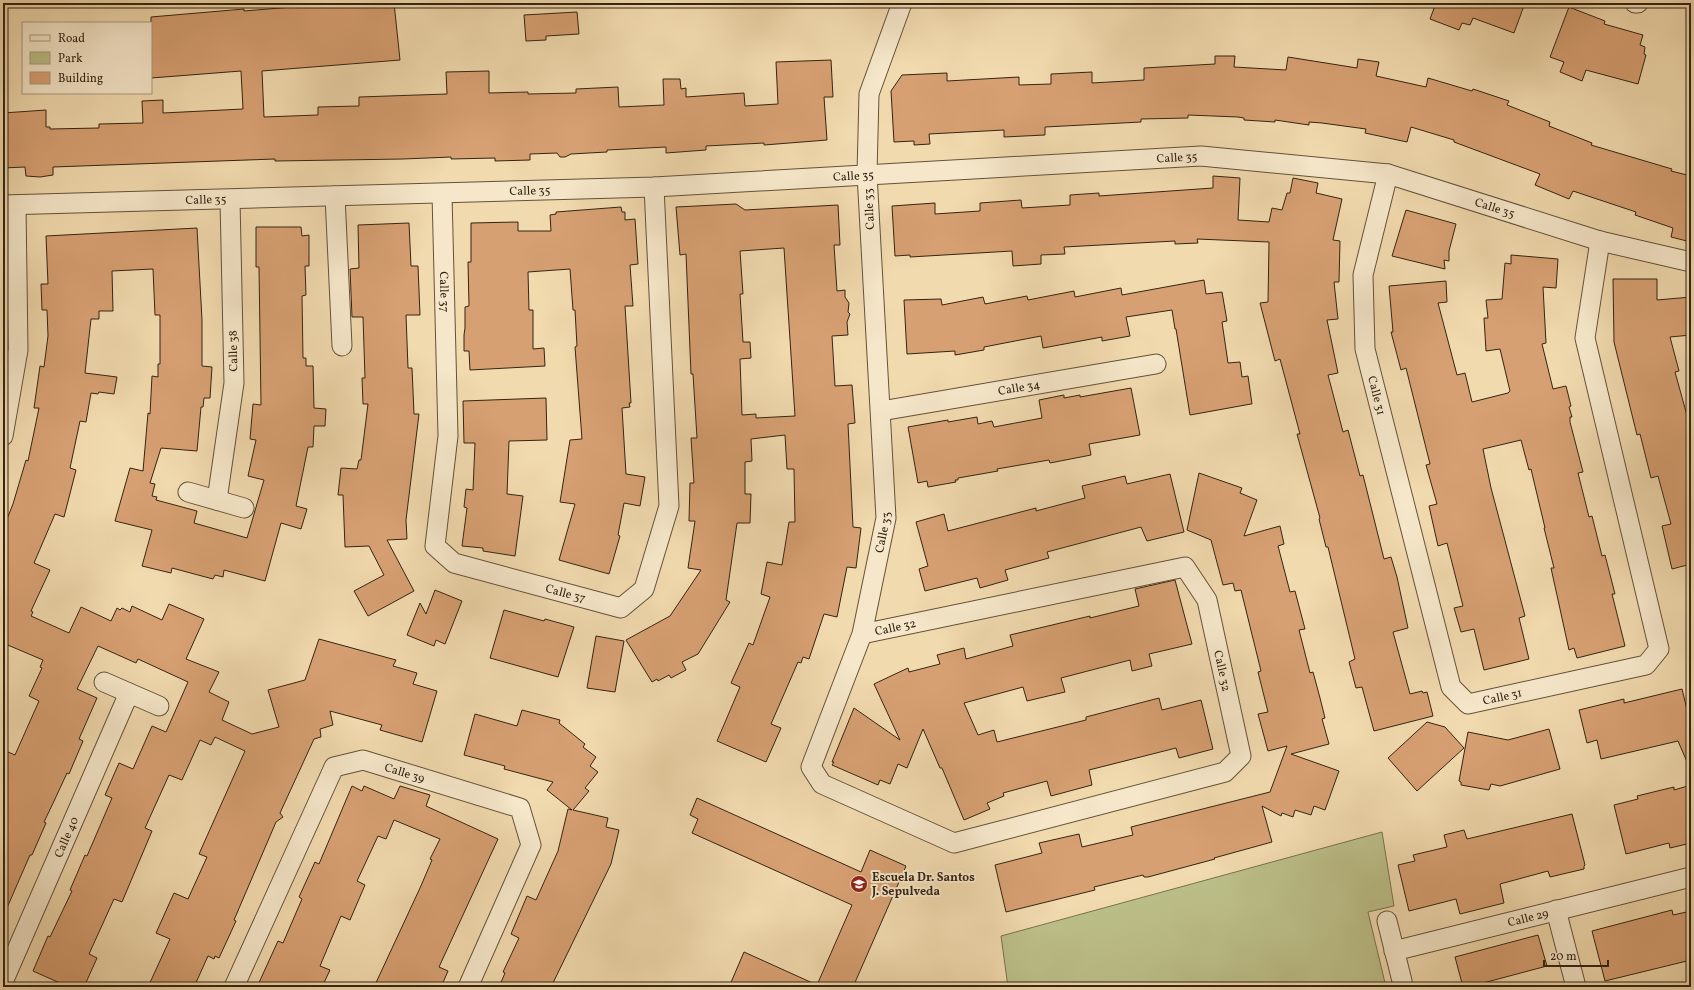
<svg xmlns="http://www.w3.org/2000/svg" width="1694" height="990" viewBox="0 0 1694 990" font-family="Vollkorn,serif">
<rect width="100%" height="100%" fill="#f1daae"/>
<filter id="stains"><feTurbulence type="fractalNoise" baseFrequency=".005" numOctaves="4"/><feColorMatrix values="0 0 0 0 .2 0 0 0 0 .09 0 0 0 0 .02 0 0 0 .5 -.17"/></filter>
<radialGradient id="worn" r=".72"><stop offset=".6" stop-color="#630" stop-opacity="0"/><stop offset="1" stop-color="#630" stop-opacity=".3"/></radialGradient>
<!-- green -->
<path fill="#bcbf89" stroke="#78724e" d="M1382,832L1394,906L1368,912L1386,987H1008L1001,936Z"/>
<!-- building -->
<path fill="#d7a072" stroke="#342412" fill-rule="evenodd" d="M340,3H394L400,60L262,71L264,117L318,115V107L359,106V97L447,94L446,72L489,71V93L528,92V94L576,93V89L618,87L619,107L664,105L663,79H680L681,89L686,88V97L744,93L745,106L778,104L776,62L831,60L833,97H824L827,140L764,145V143L706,146V150L666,153V147L607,150V152L571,154L565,157H560L557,153L530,154V160L495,161V158L451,159V157L403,159L275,161V159L53,167V175L40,177L26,176L25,167L3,168V113L46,110V127H50V129L99,128V124L143,123L142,101L163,100V113L243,109L241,71L151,78V17L244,9V11Z
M1436,3H1525L1514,33L1473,18L1470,25L1462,23L1459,30L1430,19Z
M1569,7L1605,21L1604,24L1643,35L1640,45L1645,47L1644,54L1646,55L1638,84L1586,70L1582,81L1560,72L1564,62L1550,57Z
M577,12L579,34L546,36V40L526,41L524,15Z
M1215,56H1235L1234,67L1286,70L1288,57L1357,68L1358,59L1379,62L1376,76L1426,87L1428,78L1472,91L1473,89L1509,101L1507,105L1550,122L1549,126L1592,143L1591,145L1672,169L1671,171L1691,176V242L1671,237L1673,228L1635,215L1636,212L1573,191L1569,199L1535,185L1540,174L1454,142V140L1411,127L1407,142L1365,133L1366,129L1322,123L1309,122V125L1275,120V122L1244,120V118L1238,117L1188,115V118L1141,119V122L1045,127V135L1004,137V130L929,134L930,144L914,145V141L894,142L891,91L902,75L947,73V81L1019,77V85L1051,84V74L1092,72V83L1144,80V68L1215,64Z
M1213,176L1240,178L1238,220L1269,222L1272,208L1282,210L1287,193H1290L1293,178L1318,183L1316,193L1342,199L1333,240L1340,241L1339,282H1334L1338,319L1327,320L1338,373L1328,375L1343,432L1348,430L1360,476L1363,475L1384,559L1391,557L1397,577L1408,628L1393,632L1410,694L1422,691L1423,693L1427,692L1433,716L1374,731L1362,687L1356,688L1349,662L1355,659L1328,547H1326L1319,519L1320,518L1297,434H1300L1280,359L1275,361L1260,303L1268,302L1269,242L1197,239L1198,243L1175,244V241L1064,247L1065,254L1041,255V264L1013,266L1012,251L910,257V255L895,256L892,206L935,203V214L980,211V203L1021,200L1022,208L1070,205V195L1099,193V196L1213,188Z
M736,204L745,210L838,205L840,245H834L837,291L845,290V297L849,303L848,312L850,314L847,322L848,335L832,336L835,386L852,385L855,423L848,424L853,527L861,528L856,568L847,567L837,617L824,614L809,659L803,657L801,663L798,662L771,724L781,728L766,762L717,741L740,687L731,683L749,643L753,645L770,597L761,594L767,562L782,565L789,522H795L794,469H787L785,435L751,439L752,461L745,462V494H751L750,523H737L726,600L730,602L698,654L682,662L686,670L671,678L669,675L658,681L657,679L652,682L626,640L670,616L701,570L688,568L695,521H689L690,483H694L691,438H697L693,374H691L686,254L680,255L676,207ZM784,248L795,416L756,418V414L742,415L740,359L751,358L750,342H743L740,294H743L740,251Z
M621,207L622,212H625V220L635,219L638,264L630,265L633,306H625L631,403H629L630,407L622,408L626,474L645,477L640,506L624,503L618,535L620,536L609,574L559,560L575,504L560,502L570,440L582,439L575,347L577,346L575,310H573L570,269L528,272L529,310H533V349L544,348L545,366L470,370L469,351H464V335L465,328V307L469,306L468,262H471V223L518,222V231H551L550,215L556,214V212Z
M1406,210L1456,224L1449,251V261L1444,260L1445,269L1392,256Z
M409,223L411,266H418L420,315H406L408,368H412L414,414H419L406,520L407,539L387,540L414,591L368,616L354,591L384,575L369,546L345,547L343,495H338L341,468L357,469L359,460H361L368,404H363L362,378H365L363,317H352L350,269L359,268L358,225Z
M256,227H301L302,236L309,235V266H305L306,295L302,296L303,358H306V366H313L314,408L326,409L325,426H314L313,447H308L296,506L307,509L301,529L281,523L265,581L224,570L223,577L215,575L213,579L172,568L171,573L142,566L152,530L115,521L130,468L143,471L148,413L150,414L152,376L158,377V364H160V315H155L153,269L112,271L113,311H99V319H91L85,373L117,377L114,394L99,392L98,394L91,393L86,422L80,421L70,468L76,470L64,517L55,514L34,563L50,570L31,611L33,612L31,616L69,633L81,607L111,621L117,608L120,610L122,608L130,612L132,606L162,620L169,604L204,619L186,659L219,672L209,692L229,702L222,720L252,734L279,727L268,690L305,680L319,639L396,660L393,666L417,673L413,684L437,691L422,742L380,730L382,725L330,711L333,725L320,729L321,737L314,739L280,813L283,817L276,822L234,920L236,921L219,958L215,956L214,959L208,956L194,987H148L170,939L156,933L174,893L188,899L207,857L199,854L245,751L215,737L211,745L200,740L182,780L169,775L145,828L152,831L122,902L114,899L89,954L97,958L84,987H69L33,971L48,936L50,937L72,891L70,890L85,855L87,856L112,798L105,795L119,763L133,769L152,726L166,732L188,682L138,659L136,663L98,646L77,689L97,698L79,739L83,741L69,774L67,773L55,799L44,822L46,823L32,855H30L3,917V763L8,752L15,755L39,701L29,696L42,668L40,667L43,660L3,643V529L13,504L26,460L28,461L39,408H34L40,366L44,367L48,336L47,310H42L41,284H48L46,236L197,228L202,320V366L212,367L210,398H204L203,407H201L197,451L161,448L150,483L155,484L152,496L157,497L156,500L197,511L194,523L247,538L264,480L248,476L256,440L250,439L253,404L261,405L259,267H256Z
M1511,255L1558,259L1556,288L1543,287L1546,343L1542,344L1553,389L1566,386L1571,406L1569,407L1572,417H1570V422L1583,472L1578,473L1589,517L1592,516L1602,556L1605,555L1615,594H1612L1625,646L1577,658L1574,648L1569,650L1551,568H1554L1544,528H1545L1531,469L1529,470L1521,440L1483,449L1491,488L1525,616L1519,618L1529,659L1484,670L1474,629L1461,632L1454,608L1463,606L1447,543L1438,546L1429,506L1437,504L1426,465L1430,464L1406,368L1401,370L1391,332H1393L1389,286L1446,281L1447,302L1438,303L1457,375L1465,373L1472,402L1508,393L1510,391L1500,349L1486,351L1484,318H1488L1486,300L1502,299L1505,263L1511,264Z
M1613,279H1657V300L1691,297V335L1670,337L1679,371L1675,372L1691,430V564L1672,569L1662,526L1671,524L1658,476L1651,478L1640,434L1637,435L1614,342Z
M1204,280L1206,294L1222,292L1227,321L1222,322L1228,363L1240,362L1242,377L1248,376L1252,404H1251L1190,415L1176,329H1175L1172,310L1126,317L1130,336L1102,341V337L1043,348L1041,336L984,347V350L955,355V351L907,354L904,300L941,299L942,305L983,297L985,304L1027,296L1028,300L1074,291L1075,297L1121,288L1122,295Z
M1131,388L1140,435L1089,444L1091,455L1050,463L1049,460L997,469L998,471L958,478V480H955L956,482L928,487L927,481L918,483L908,427L948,420V422L977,417L978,424L992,421L994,427L1042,418L1039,400L1064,395V398L1080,395V397Z
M546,398L547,440L509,441L507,494L523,496L515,556L483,551V548L462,546L467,508L464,507L466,489L473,490L475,443H464L463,401Z
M1199,473L1242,488L1240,493L1257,500L1244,536L1280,526L1284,544L1278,546L1290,592L1295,591L1305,629L1299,630L1310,673L1313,672L1320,698L1325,718L1322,719L1329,744L1291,754L1339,771L1325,810L1314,806L1311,815L1295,810L1293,817L1282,813L1281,816L1262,806L1272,842L1214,858L1215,859L1148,877H1144L1143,875L1094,887L1095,890L1006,912L995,865L1042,853L1039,843L1079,834L1082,847L1133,835L1131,827L1270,792L1287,746L1268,751L1258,714L1268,712L1258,672L1261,671L1241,590L1235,591L1233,583L1223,585L1211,540L1187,530Z
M1170,474L1184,532L1147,541L1141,527L1047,552L1049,558L1005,570L1008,580L980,588L977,578L925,591L919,569L928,566L916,522L944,514L948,531L1036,508V511L1085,498L1082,486L1125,476L1127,484Z
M1175,580L1192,644L1149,654L1152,666L1132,671L1130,660L1061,678L1065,692L1027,701L1023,687L964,703L978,735L994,730L997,742L1086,720V717L1159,698L1162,710L1201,700L1213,749L1179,758L1176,748L1089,770L1092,785L1051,796L1047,781L1003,793L1004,796L987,803L990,809L964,820L942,768H940L923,729L907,768L898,764L890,784L880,780L878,785L832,765L834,762H832L854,708L900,740L874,684L908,668L909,672L940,664L937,655L964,648L966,659L1013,646L1010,635L1090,616V618L1139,606L1135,589Z
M435,590L462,601L445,644L436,640L434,646L407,635L420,603L426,614Z
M504,610L544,621L545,619L574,627L558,677L490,658Z
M596,636L624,641L615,692L587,688Z
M1682,689L1691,726V771L1678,741L1601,759L1597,740L1587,743L1579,710L1624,699V703Z
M522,710L560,720L559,723L585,744L583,747L596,757L590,766L598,772L585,788L589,791L573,810L608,818L606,827L619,830L611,864L551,987H499L505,973L503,972L519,938L511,934L527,896L536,900L558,851L568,809L572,810L547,790L553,782L504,769L505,766L464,755L475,714L517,726Z
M1427,722L1445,727L1464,748L1417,791L1388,758Z
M1549,729L1560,769L1500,786L1491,784L1489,790L1461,785V782L1459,781L1468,732L1508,740Z
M1691,785V843L1670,848L1669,843L1626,854L1614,805L1638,799L1637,796L1674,787V790Z
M352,786L362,791L364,786L394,799L400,786L430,795L426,806L498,839L439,967L448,971L441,987H374L420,888L432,860L430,859L440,839L394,820L386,839L378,836L357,881L365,885L350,920L341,916L320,966L330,970L322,987H257L278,941L283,943L302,899L299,897L315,862L319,864Z
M697,798L861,872L870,850L906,866L853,987H729L744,952L817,985L852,905L692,833L698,819L690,815Z
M1572,814L1585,865L1584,866V869L1550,877L1548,871L1500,884L1504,903L1460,914L1456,899L1409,911L1398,865L1415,861L1413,855L1447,847L1444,835L1464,830L1467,839Z
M1672,910L1673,915L1691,911V960L1605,981L1592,931Z
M1538,935L1547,966L1468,987H1463L1455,957Z"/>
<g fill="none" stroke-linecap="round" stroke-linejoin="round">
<!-- minor casing -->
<g stroke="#635239" stroke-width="21">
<g id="minor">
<path d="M1635,3H1638"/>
<path id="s1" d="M1388,174L1363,275L1365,349L1451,687L1468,704L1646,665L1659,649L1585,338L1600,241"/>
<path id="s2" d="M442,194L448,436L435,546L454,563L621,608L644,589L669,506L654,187"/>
<path d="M335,196L342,346"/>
<path id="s3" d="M3,205L654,187L1201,156L1388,174L1600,241L1691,262"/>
<path id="s4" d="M881,411L1156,364"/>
<path d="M3,436L18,350L16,205"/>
<path d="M188,492L244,508"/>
<path d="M217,500L234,383L230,200"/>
<path id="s5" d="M862,634L1185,567L1207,600L1241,756L1225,772L954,843L822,784L811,767L862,634L886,518L867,174L869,94L902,3"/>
<path d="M104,682L159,706"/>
<path d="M1556,910L1576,987"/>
<path d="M1387,921L1402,981"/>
<path id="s6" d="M1394,951L1691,877"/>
<path id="s7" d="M3,982L129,693"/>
<path id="s8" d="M234,987L334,767L363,760L520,808L531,845L468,987"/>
</g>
</g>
<!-- minor -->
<use href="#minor" stroke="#f6e7ca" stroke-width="19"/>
</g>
<!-- icons -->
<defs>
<g id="school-disc" transform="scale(0.9)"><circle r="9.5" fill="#8f2418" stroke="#f6e7ca"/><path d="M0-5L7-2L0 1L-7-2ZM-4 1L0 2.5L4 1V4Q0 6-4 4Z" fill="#fff"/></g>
</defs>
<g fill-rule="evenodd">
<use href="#school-disc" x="859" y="884"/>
</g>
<g text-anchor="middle" stroke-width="4" stroke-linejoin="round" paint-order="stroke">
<!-- street labels -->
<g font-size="12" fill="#342412" stroke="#f6e7ca">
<text dy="4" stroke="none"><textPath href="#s3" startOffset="1175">Calle 35</textPath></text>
<text dy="4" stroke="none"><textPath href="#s3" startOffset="851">Calle 35</textPath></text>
<text dy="4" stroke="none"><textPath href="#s3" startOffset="527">Calle 35</textPath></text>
<text dy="4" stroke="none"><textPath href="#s3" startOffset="203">Calle 35</textPath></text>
<text dy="4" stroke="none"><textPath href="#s3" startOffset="1499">Calle 35</textPath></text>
<text transform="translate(869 209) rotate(-93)" y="4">Calle 33</text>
<text dy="4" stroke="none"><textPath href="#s2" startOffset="98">Calle 37</textPath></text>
<text transform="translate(233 351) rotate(-91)" y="4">Calle 38</text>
<text dy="4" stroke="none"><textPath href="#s4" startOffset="140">Calle 34</textPath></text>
<text dy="4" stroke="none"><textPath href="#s1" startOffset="226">Calle 31</textPath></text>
<text dy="4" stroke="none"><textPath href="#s5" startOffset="1243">Calle 33</textPath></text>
<text dy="4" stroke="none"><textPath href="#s2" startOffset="494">Calle 37</textPath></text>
<text dy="4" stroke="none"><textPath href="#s5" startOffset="34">Calle 32</textPath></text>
<text dy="4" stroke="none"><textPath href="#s5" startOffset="442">Calle 32</textPath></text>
<text dy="4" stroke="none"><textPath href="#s1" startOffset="586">Calle 31</textPath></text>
<text dy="4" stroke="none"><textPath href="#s8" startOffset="315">Calle 39</textPath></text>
<text dy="4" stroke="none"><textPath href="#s7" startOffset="158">Calle 40</textPath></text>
<text dy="4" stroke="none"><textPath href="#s6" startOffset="138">Calle 29</textPath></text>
</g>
<!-- poi labels -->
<g font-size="12" font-weight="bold" fill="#342412" stroke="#f6e7ca" text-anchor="start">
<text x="872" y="881">Escuela Dr. Santos<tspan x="872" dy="14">J. Sepulveda</tspan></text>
</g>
</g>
<!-- margin -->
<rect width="1694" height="990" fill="none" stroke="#f1daae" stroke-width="16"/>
<rect x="4" y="4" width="1686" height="982" fill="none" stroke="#342412" stroke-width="2"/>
<rect x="8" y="8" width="1678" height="974" fill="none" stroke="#342412"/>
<!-- legend -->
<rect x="22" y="22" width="130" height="72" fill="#f6e7ca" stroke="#a89980"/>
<rect x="30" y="35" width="20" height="6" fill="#f6e7ca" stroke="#a89980"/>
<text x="58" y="42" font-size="12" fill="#342412">Road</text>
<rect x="30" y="52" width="20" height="12" fill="#bcbf89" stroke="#a89980"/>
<text x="58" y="62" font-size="12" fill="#342412">Park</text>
<rect x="30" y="72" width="20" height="12" fill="#d7a072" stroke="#a89980"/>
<text x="58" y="82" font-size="12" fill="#342412">Building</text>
<!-- scale -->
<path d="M1544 960v6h64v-6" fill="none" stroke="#342412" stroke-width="2"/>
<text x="1550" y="960" font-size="12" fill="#342412" stroke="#f6e7ca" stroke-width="3" paint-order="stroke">20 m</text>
<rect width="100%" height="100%" filter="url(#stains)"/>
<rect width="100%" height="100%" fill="url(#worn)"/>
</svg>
